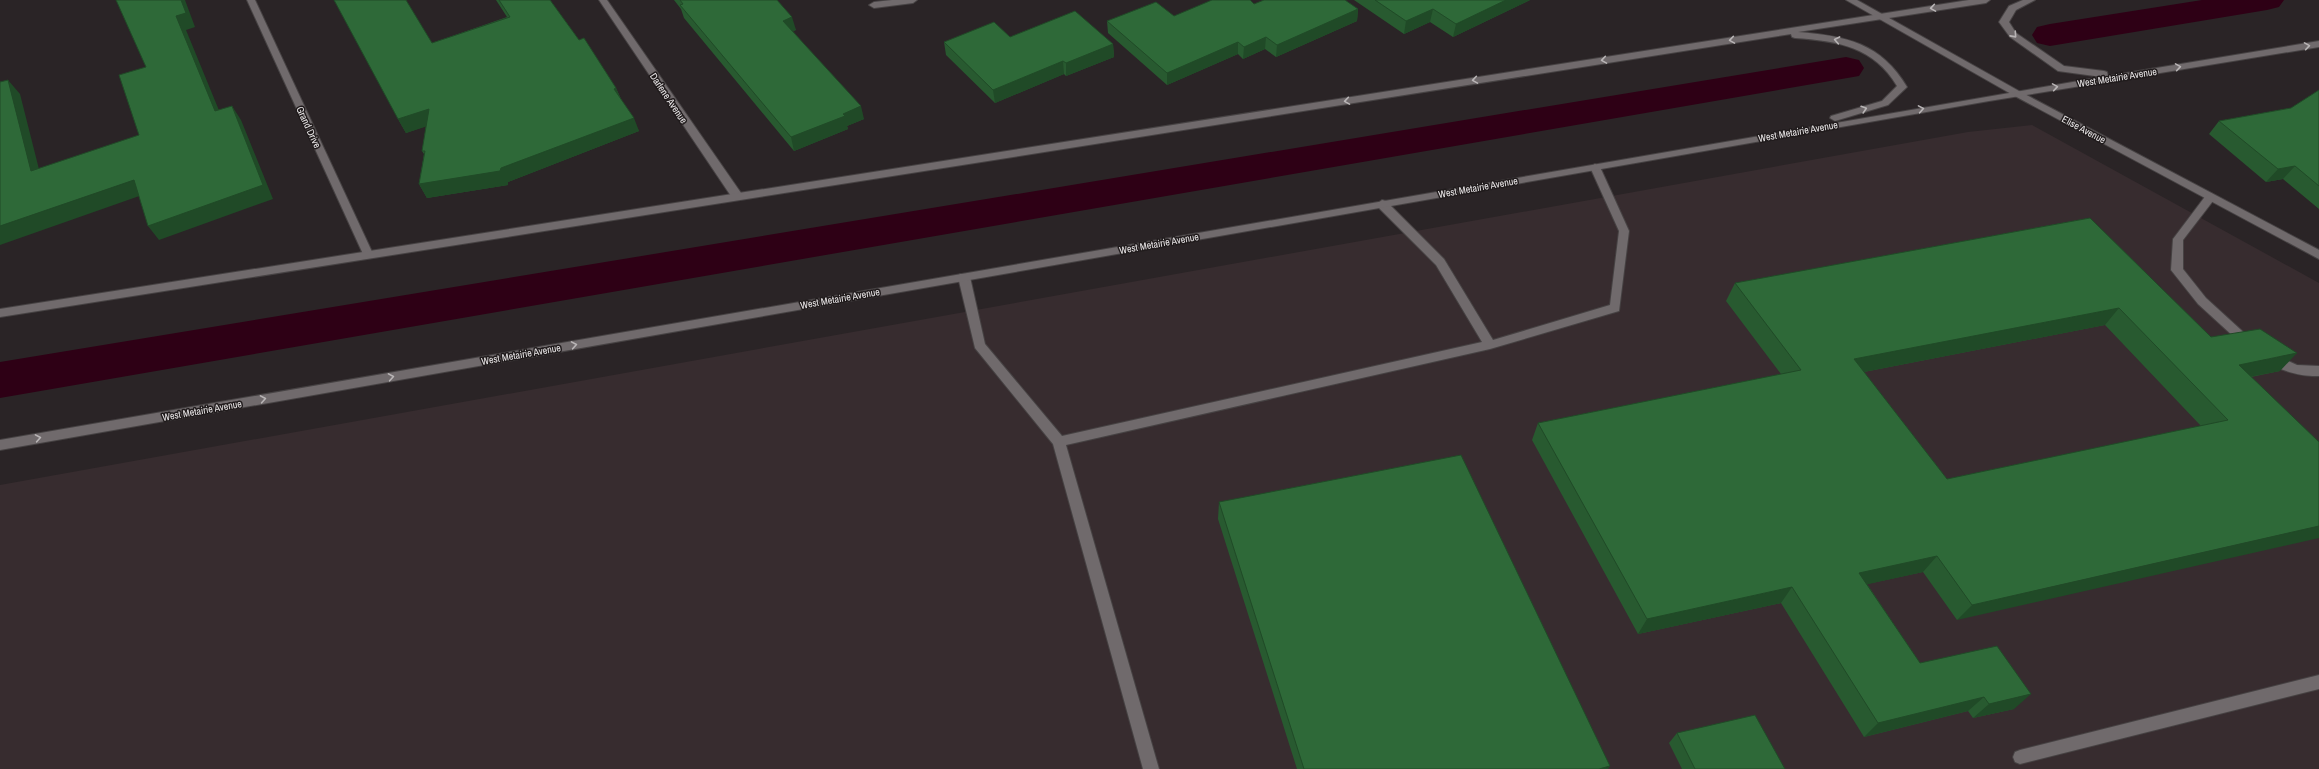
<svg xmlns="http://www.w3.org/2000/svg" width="2319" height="769" viewBox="0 0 2319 769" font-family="'Archivo Narrow',sans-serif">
<rect width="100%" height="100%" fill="#2a2426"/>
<!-- built -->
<path fill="#372c2f" d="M2032,125L2319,283V769H0V485L1968,132Z"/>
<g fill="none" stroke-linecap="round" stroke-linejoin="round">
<!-- canal -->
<path fill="#2e0015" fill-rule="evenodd" d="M2202,0H2284L2279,7L2267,10L2050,46L2037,43L2032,35L2037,27L2050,24Z
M1846,57L1859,60L1864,68L1859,76L0,398V362Z"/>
<!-- service casing -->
<g stroke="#464243" stroke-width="2">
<path id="service" d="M1595,164L1600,167L1629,231L1619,311L1490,349L1066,445L1159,769H1143L1053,444L975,348L958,277L960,274H968L970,277L985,344L1062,436L1482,342L1436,265L1378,207L1377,204L1382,200L1386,201L1444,259L1493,340L1610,305L1619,231L1590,167Z
M2211,193L2216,197L2183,240V269L2206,298L2252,340L2254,343L2248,347L2244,346L2198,304L2171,270L2173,239L2207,194Z
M2271,353L2297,365L2319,366V376C2305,377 2273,371 2265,357Z
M2319,675V689L2020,764L2015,762L2013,757L2015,752L2020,750Z"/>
</g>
<!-- minor casing -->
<g stroke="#464243" stroke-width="2">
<path id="minor" d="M247,0H255L373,254L372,257L368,258L363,254Z
M599,0H607L741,193L742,196L741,199H733Z
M892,0H917L913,3L874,8L869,5L874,2Z"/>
</g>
<!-- tertiary casing -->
<g stroke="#464243" stroke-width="2">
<path id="tertiary" d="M1846,0H1857L2019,91L2319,250V259L2013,95Z"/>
</g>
<!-- secondary casing -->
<g stroke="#464243" stroke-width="2">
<path id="secondary" d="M1969,0H1990L1986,3L1798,32C1846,36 1881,43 1907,87L1888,105L1835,121L1830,118L1831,116L1882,101L1897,86C1874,47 1838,41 1795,38L1792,37L1791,34L0,317V309Z
M2023,0H2035L2016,10L2009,22L2016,33L2064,66L2104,71L2107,72L2108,76L2319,41V47L1989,101L0,450V440L2102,77L2058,71L2010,37L1999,22L2009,6Z"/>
</g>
<!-- service -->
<use href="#service" fill="#706a6c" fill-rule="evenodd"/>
<!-- minor -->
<use href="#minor" fill="#706a6c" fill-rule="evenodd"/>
<!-- tertiary -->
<use href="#tertiary" fill="#706a6c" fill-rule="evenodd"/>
<!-- secondary -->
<use href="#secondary" fill="#706a6c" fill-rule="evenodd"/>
</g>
<!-- wall -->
<path fill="#285a30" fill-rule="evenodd" d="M496,0H550L579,40L616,88L621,99L639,131L508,182V185L427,198L419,184L424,154L422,151L426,126L406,133L398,119L432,43L507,17Z
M674,0H777L796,30L793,31L864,119L847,126L848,129L794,151L684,18L681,9Z
M1354,0H1530L1453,37L1430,22L1404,34Z
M1254,4L1358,9L1357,21L1276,57L1265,49L1243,59L1238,54L1167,85L1108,33L1107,21L1174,16Z
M1010,37L1113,44L1114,57L1066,76L1064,74L995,103L946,55L944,42Z
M2319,90V209L2283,179L2266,182L2209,134L2219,121L2291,108Z
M2090,218L2211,337L2280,371L2251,377L2319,442L1957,620L1923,572L1867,584L1920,663L2014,709L1973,718L1968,711L1864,737L1781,603L1638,634L1532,440L1538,423L1781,374L1726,301L1735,283ZM2105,325L2201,426L1947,479L1864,372Z
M1219,502L1608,769H1297L1218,519Z
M1677,733L1785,769H1682L1669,743Z"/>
<!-- shaded-wall -->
<path fill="#204a27" d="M181,0H185L195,27L186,30L225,125L215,111L176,16Z
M1506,0H1530L1453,37L1456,24Z
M1358,9L1357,21L1276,57L1277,45Z
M1433,9L1430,22L1404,34L1406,21Z
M792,17L796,30L786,34L783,21Z
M1266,37L1265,49L1243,59L1244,47Z
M1238,42V54L1167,85V73Z
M1113,44L1114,57L1066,76V63Z
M1063,61L1064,74L995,103L993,90Z
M8,80L20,94L43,185L31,171Z
M616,88L622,102L614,89Z
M232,106L241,120L273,199L159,240L148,226Z
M861,106L864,119L847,126L848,129L794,151L791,137L843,114Z
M429,109L437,123L406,133L398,119Z
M634,118L639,131L508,182V185L427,198L419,184L501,168Z
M2295,166L2283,179L2266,182L2278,169Z
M134,180L145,194L0,245V226Z
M2119,308L2105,325L1843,376L1854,359Z
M2297,353L2280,371L2222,382L2239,365Z
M2319,526V538L1957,620L1972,605Z
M1937,556L1923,572L1846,589L1859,573Z
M1792,587L1781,603L1638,634L1647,619Z
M2031,694L2014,709L1973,718L1989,704Z
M1984,697L1968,711L1864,737L1878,723Z
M1610,766L1608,769H1599Z"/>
<!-- building -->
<path fill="#2e6938" stroke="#204a27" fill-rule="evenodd" d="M116,0H181L186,13L176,16L215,111L232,106L263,185L148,226L134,180L0,226V82L8,80L31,171L139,135L119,75L146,67Z
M334,0H406L432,43L510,17L499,0H550L579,40L584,38L616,88L614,89L634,118L501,168L500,171L419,184L425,151H422L429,109L398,119Z
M680,0H777L792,17L783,21L861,106L843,114L845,116L791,137L680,5L683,4Z
M1212,0H1250L1254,4L1264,0H1345L1358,9L1277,45L1266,37L1244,47L1238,42L1167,73L1107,21L1156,2L1174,16Z
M1375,0H1506L1456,24L1433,9L1406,21Z
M1075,11L1113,44L1066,63L1063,61L993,90L944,42L994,22L1010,37Z
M2319,90V186L2295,166L2278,169L2219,121L2291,108Z
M2090,218L2211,337L2260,329L2297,353L2239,365L2319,442V526L1972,605L1937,556L1859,573L1920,663L1997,646L2031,694L1989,704L1984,697L1878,723L1792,587L1647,619L1538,423L1801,370L1735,283ZM2119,308L2228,420L1947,479L1854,359Z
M1461,455L1610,766L1599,769H1304L1219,502Z
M1755,715L1785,769H1695L1677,733Z"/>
<!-- one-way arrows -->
<defs><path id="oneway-chevron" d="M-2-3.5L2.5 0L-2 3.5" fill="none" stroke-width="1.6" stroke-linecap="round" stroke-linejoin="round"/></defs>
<g stroke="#b9b5b6">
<use href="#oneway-chevron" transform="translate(1933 8) rotate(171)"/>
<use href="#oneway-chevron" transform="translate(2014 35) rotate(48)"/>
<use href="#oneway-chevron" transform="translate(1732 40) rotate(171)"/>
<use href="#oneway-chevron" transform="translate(1837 40) rotate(-169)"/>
<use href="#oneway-chevron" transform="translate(2307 46) rotate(-9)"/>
<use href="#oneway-chevron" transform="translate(1604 60) rotate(171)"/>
<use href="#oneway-chevron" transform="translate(2178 67) rotate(-9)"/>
<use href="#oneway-chevron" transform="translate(1475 80) rotate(171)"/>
<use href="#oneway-chevron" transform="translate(2055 87) rotate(-9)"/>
<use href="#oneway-chevron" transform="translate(1347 101) rotate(171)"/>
<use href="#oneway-chevron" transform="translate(1864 109) rotate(-17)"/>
<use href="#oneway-chevron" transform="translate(1921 109) rotate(-10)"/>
<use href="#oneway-chevron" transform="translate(574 345) rotate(-10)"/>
<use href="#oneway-chevron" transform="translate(391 377) rotate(-10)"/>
<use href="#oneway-chevron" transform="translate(263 399) rotate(-10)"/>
<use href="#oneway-chevron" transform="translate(38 438) rotate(-10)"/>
</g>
<g text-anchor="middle" stroke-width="3" stroke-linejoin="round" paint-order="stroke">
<!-- street labels -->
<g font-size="10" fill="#eae7e8" stroke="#201b1c">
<text transform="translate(2117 77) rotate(-9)" y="4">West Metairie Avenue</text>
<text transform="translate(669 98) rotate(56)" y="4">Darlene Avenue</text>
<text transform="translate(309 127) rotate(65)" y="4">Grand Drive</text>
<text transform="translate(2084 129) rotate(28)" y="4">Elise Avenue</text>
<text transform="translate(1798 131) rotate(-10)" y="4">West Metairie Avenue</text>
<text transform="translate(1478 187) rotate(-10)" y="4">West Metairie Avenue</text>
<text transform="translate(1159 243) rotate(-10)" y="4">West Metairie Avenue</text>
<text transform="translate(840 298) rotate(-10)" y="4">West Metairie Avenue</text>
<text transform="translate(521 354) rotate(-10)" y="4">West Metairie Avenue</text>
<text transform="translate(202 410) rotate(-10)" y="4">West Metairie Avenue</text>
</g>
</g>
</svg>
